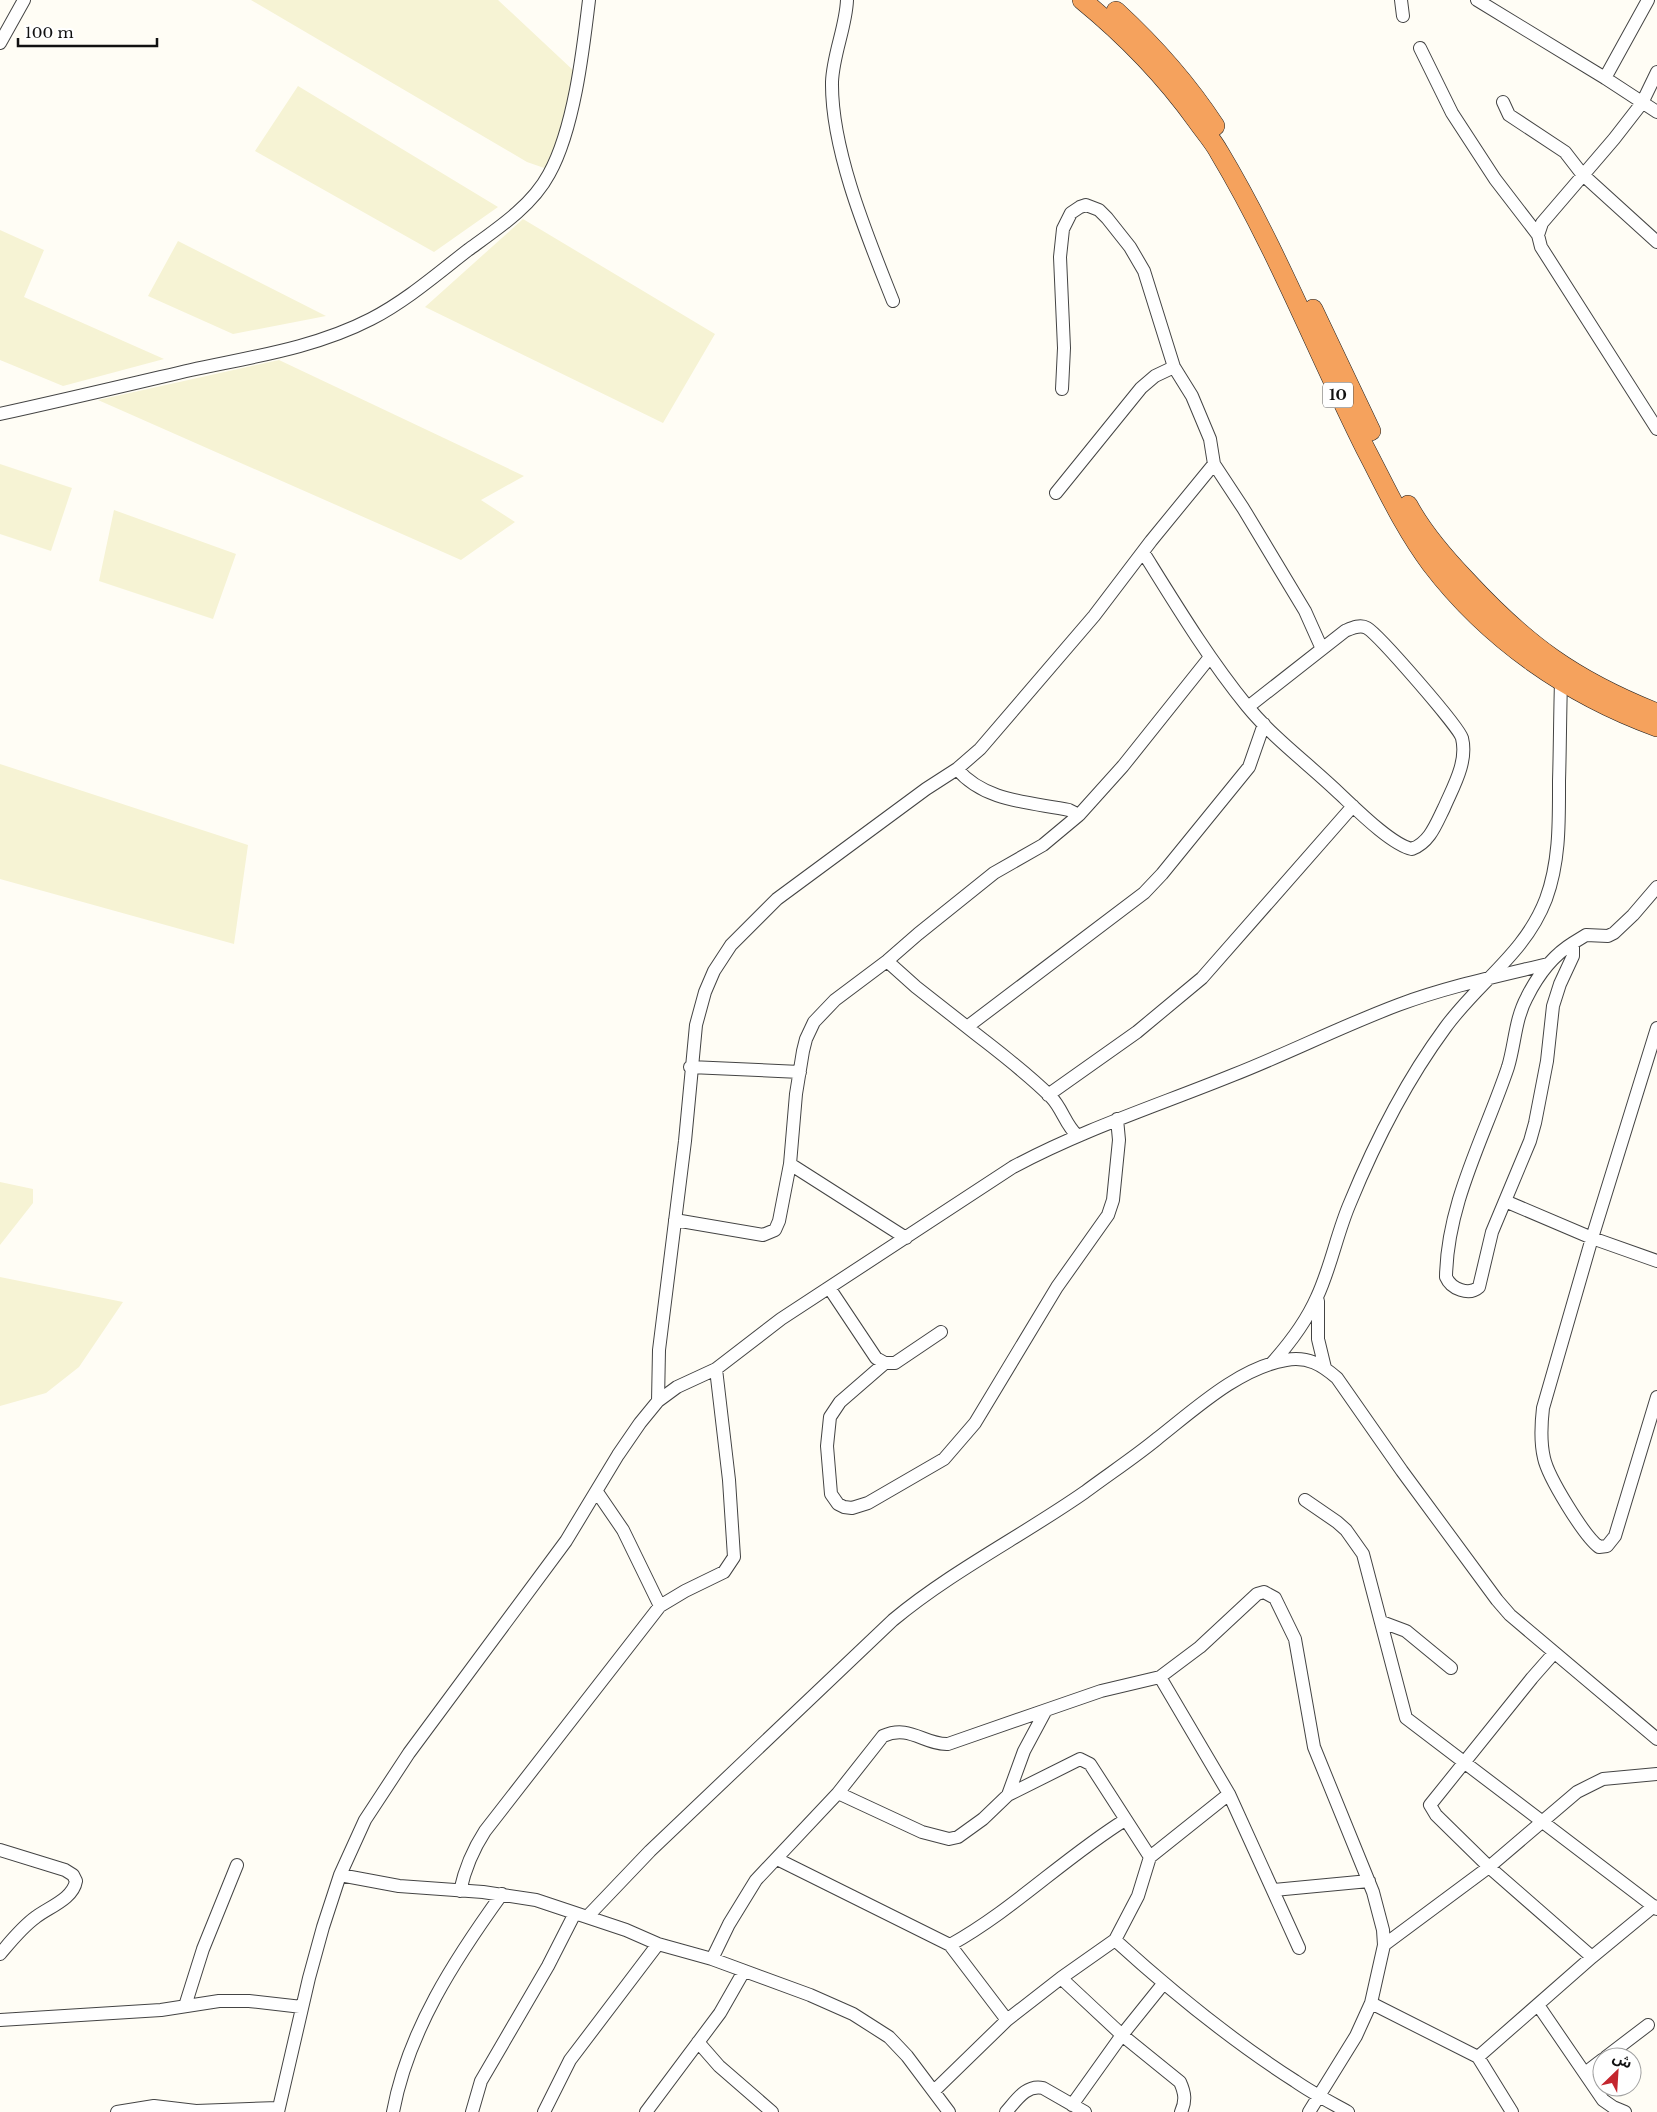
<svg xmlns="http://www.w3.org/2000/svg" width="1657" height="2112" viewBox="0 0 1657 2112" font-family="'Libre Baskerville','Noto Sans Arabic',serif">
<rect width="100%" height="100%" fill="#fffdf5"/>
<!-- farmland -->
<path fill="#f6f3d4" d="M251,0H498L575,72L566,121L550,170L527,162Z
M298,86L498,207L434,252L255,151Z
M523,219L715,334L663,423L425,307Z
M0,230L44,250L24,297L164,359L63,386L0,360Z
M178,241L326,316L233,334L148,296Z
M279,360L524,476L481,500L515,522L461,560L98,400Z
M0,464L72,488L51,551L0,534Z
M114,510L236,554L213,619L99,581Z
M0,764L248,845L234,944L0,879Z
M0,1182L33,1189V1203L0,1245Z
M0,1277L123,1302L79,1367L46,1393L0,1406Z"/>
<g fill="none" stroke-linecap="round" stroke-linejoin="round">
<!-- minor casing -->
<g stroke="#444" stroke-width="14">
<path id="minor" d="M847,0C846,27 833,54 832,82C831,150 868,238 893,301
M1401,0L1403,16
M1477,0L1605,78L1657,112
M0,43L24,0
M1420,48L1452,113L1495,179L1538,235L1541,247L1657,429
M1605,78L1648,0
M1503,102L1509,115L1565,152L1582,174L1657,242
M1538,235L1542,223L1614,139L1642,103L1657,72
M1062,389L1064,348L1060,257L1063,229L1071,213L1080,207L1086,205L1099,210L1107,218L1130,247L1144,271L1174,367
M0,414C64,400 127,385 191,370C251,357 315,348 371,319C406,301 437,274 468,250C497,229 532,206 549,174C574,129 583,51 589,0
M1056,493L1141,388L1155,376L1174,367L1192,396L1210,439L1214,464L1243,508L1305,611L1322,649
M1143,552C1176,605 1208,658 1247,706C1274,739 1310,765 1341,795C1357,810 1392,845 1412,849C1430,842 1436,824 1444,808C1453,787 1468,762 1462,738C1459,727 1379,635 1367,628C1360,624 1352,628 1345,631L1248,707
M957,769C985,802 1030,802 1069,810L1079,815
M1573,943C1552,956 1538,975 1527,997C1515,1019 1515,1044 1508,1067C1485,1136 1447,1203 1446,1277C1451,1289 1469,1296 1479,1287L1492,1232L1530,1141L1535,1123L1547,1061L1553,1006L1560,984L1573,956V943L1586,935L1608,936L1614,933L1633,915L1657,887
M887,961L916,987L967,1027L1144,893L1162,874L1249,767L1264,724
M967,1027C996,1050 1025,1071 1051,1097C1062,1108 1066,1126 1077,1135
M1657,1028L1592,1238L1543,1408C1541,1425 1540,1441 1544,1458C1548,1477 1584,1536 1599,1547L1607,1546L1615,1536L1657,1397
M690,1067L800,1072
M1048,1095L1137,1032L1202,978L1353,806
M790,1164L906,1238
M1505,1201L1592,1238L1657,1261
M675,1220L763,1235L775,1230L779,1221L790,1164L796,1094L803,1051L806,1039L814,1022L835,1000L887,961L918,934L994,873L1043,845L1079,815L1123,766L1210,657
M830,1289L876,1358L885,1363H895L941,1332
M1318,1301V1339L1325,1368
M885,1363L840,1402L830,1417L827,1446L831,1494L838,1504L844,1507L852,1508L868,1503L944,1459L975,1423L1057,1287L1108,1215L1113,1200L1119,1140L1117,1119
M1272,1363C1290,1343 1306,1322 1317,1297C1331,1267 1337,1233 1350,1203C1375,1142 1406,1081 1445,1028C1478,982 1525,954 1546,899C1560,861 1559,821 1559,781C1560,748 1560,715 1561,682
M658,1401L659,1350L685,1141L696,1025L705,992L714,971L731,945L777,899L926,789L957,769L980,749L1094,616L1151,541L1214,464
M597,1492L623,1530L660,1606
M1305,1500L1337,1522L1346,1530L1363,1554L1406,1718L1657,1909
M1382,1622L1406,1631L1451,1668
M1554,1653L1532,1678L1430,1805L1436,1815L1489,1867L1592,1957
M1160,1677L1229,1794L1299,1948
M838,1793L883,1736C910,1724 924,1745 948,1744L1046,1710
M1008,1795L1024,1751L1046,1710L1101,1691L1160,1677L1200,1647L1257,1594L1264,1592L1275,1598L1295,1639L1314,1747L1373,1892L1383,1930L1384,1945L1371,2003L1356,2036L1309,2112
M0,1850L65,1870L73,1875L76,1881C73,1899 49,1907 36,1917C22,1927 11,1941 0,1954
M777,1859L950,1945C1013,1910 1064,1858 1125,1820
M340,1875L399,1886L483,1892L536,1900L626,1930L658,1944L712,1959L810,1995L853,2014L889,2037L907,2056L949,2112
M1274,1890L1369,1881
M460,1891C465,1868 472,1851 485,1831L660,1606L685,1591L724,1572L734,1557L729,1480L716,1369
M587,1917L650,1851L893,1620C952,1571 1022,1536 1085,1492C1109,1474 1135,1457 1158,1438C1195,1409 1239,1368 1286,1360C1308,1356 1322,1365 1337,1378L1402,1471L1497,1600L1510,1615L1657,1739
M1115,1940C1171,1991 1231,2040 1295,2081C1312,2093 1330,2102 1348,2112
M950,1945L1007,2020
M1384,1945L1489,1867L1577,1792L1603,1779L1657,1774
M712,1959L729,1924L756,1880L838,1793L922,1832L949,1839L958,1837L983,1819L1008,1795L1080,1759L1090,1764L1150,1857
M1061,1978L1122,2035L1180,2082C1185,2093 1186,2101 1181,2112
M1371,2003L1478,2057L1512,2112
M1538,2005L1603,2100L1613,2107L1625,2112
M185,2006L203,1949L237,1865
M0,2020L161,2010L219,2001H249L302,2007
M698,2042L719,2066L772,2112
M1478,2057L1592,1957L1654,1906
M1606,2057L1648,2025
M1585,2073L1602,2060
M934,2091L1007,2020L1061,1978L1115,1940L1138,1896L1150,1857L1229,1794
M1072,2105L1122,2035L1163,1984
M117,2112L154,2106L196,2111L278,2108
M278,2112L309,1978L323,1927L340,1875L365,1820L409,1753L566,1541L618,1455L640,1423L658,1401L677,1387L716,1369L781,1319L1013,1167C1084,1129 1159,1105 1233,1075C1289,1053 1342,1026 1398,1005C1446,987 1498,976 1548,964
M393,2112C408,2031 455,1959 502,1894
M472,2112L481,2081L548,1966L575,1913
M544,2112L570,2060L658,1944
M646,2112L720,2013L744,1971
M1006,2112C1016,2101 1026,2084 1043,2088L1085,2112"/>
</g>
<!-- highway casing -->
<g stroke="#222" stroke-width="20">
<path id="highway" d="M1082,0C1126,36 1164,75 1197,121C1204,131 1213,141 1219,152C1276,247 1316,350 1365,448C1386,488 1404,528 1431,564C1489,640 1569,695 1657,727
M1116,11C1154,46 1187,83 1215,126
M1313,309L1371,431
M1408,505C1423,533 1444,557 1466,580C1526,645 1574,680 1657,713"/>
</g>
<!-- minor -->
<use href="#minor" stroke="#fff" stroke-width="12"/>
<!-- highway -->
<use href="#highway" stroke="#f5a25d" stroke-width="19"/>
</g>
<g text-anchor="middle" stroke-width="5" stroke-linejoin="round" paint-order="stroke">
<!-- shield labels -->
<rect fill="#fff" stroke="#585858" stroke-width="1" x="1323" y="382.5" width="30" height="25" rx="4"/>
<g font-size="15" font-weight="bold" fill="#111">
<text x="1338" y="400">10</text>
</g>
</g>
<!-- north arrow -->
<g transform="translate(1617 2072) rotate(25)"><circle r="24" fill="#ffffff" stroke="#a0a0a0"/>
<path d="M0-4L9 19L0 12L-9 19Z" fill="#c4262e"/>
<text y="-8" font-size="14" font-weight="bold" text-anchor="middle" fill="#111111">ش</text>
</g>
<!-- scale -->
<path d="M18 38v8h139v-8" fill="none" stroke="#111111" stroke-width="2.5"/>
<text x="25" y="38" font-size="15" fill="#111111" stroke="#ffffff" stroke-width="4" paint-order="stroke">100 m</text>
</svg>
